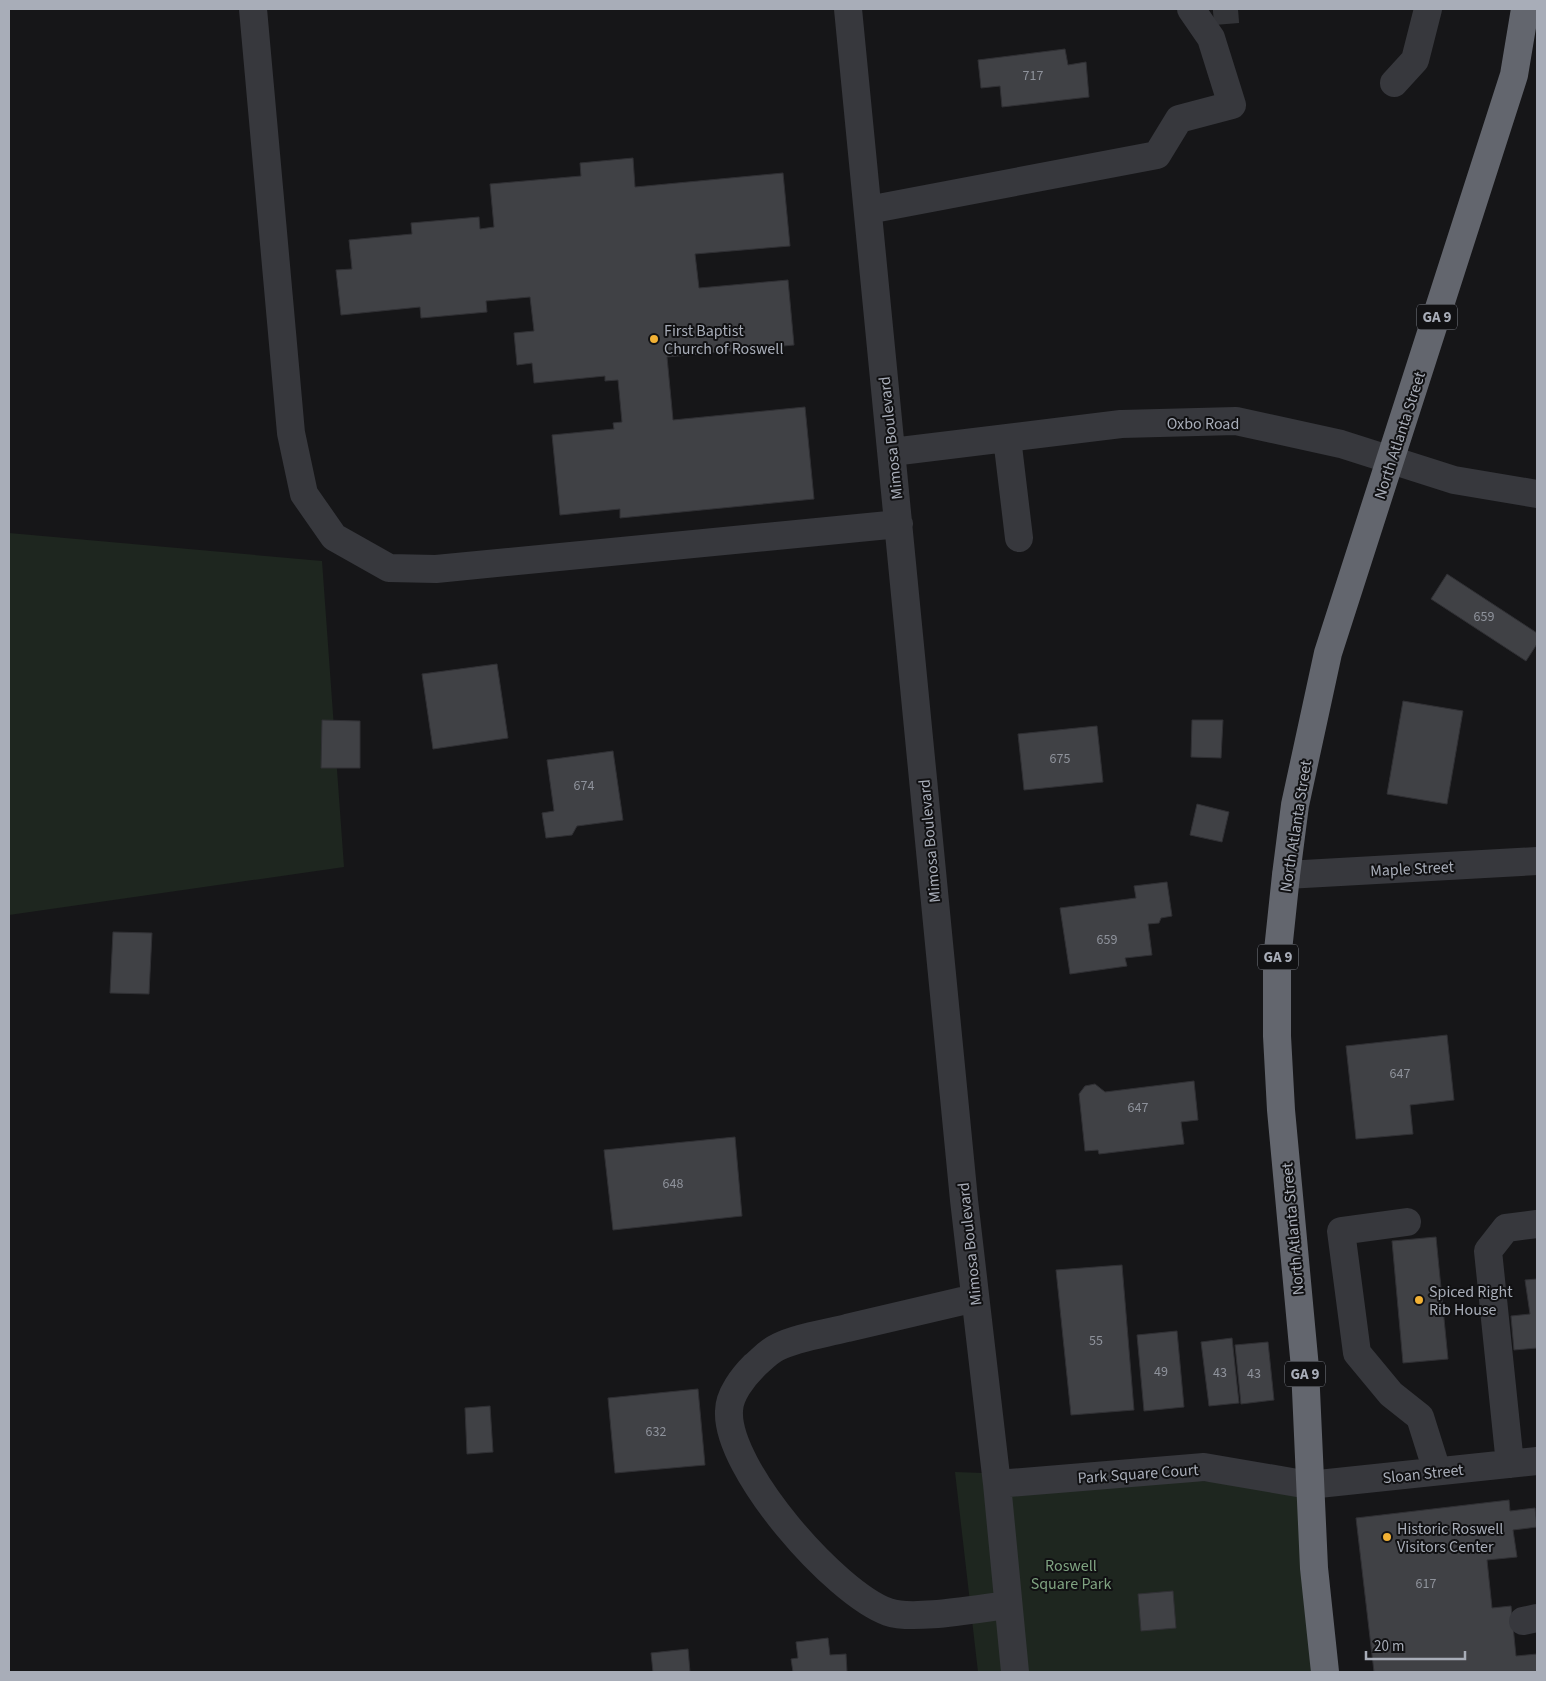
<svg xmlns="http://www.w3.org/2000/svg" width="1546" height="1681" viewBox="0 0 1546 1681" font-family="'Source Sans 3',sans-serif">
<rect width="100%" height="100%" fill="#161618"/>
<!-- green -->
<path fill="#1e261f" d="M9,533L322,561L344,867L9,915Z
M955,1472L1309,1485L1335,1672H978Z"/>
<!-- building -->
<path fill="#404145" stroke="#303034" d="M1065,49L1068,65L1086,62L1089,97L1002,107L1000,86L981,88L978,60Z
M633,158L635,187L783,173L790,246L695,254L699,288L788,280L794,345L667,357L673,420L805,407L814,499L620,518V509L560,515L552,435L614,429L613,423L622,422L618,380L605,381V376L534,383L532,363L517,365L514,333L534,331L530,297L486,301L487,312L421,318L420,307L341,315L336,270L352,269L349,240L412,234L411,223L479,217L480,229L494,227L490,184L581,176L580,163Z
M1447,574L1537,633V644L1526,661L1431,599Z
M497,664L508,738L433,749L422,674Z
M1403,701L1463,711L1447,804L1387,794Z
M322,720L360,721V768H321Z
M1192,720H1223L1221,758L1191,757Z
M1097,726L1103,782L1024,790L1018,734Z
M613,751L623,820L577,826L572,835L546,838L542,813L554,811L547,760Z
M1197,804L1229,812L1222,842L1190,835Z
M1167,882L1172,916L1161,918L1159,923L1148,924L1152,955L1125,958L1127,966L1070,974L1060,908L1136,898L1134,886Z
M113,932L152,933L149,994L110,993Z
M1447,1035L1454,1100L1410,1105L1413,1134L1356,1139L1346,1046Z
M1194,1081L1198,1120L1181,1122L1184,1144L1099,1154L1098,1150L1085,1151L1079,1094L1085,1086L1095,1084L1105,1092Z
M735,1137L742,1216L613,1230L604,1150Z
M1436,1237L1448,1359L1403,1363L1392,1241Z
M1122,1265L1134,1410L1071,1415L1056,1270Z
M1537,1279V1348L1514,1350L1511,1316L1530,1314L1525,1280Z
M1177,1331L1184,1407L1144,1411L1137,1335Z
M1232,1338L1239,1403L1209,1406L1201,1342Z
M1268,1342L1274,1400L1241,1404L1235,1345Z
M698,1389L705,1465L615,1473L608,1398Z
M490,1406L493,1452L467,1454L465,1408Z
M1509,1500L1510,1511L1535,1508L1537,1527L1513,1530L1517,1557L1487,1560L1492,1608L1511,1606L1516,1656L1537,1654V1672H1374L1356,1518Z
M1173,1591L1176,1628L1141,1631L1138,1594Z
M828,1638L830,1655L846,1654L847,1672H793L791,1659L798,1658L796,1642Z
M688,1649L690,1672H653L651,1653Z"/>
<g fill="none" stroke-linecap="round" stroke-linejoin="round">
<!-- minor-tunnel -->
<path stroke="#333438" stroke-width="28" stroke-dasharray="28 14" stroke-linecap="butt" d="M1213,11L1238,9"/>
<!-- minor -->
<path stroke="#37383d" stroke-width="28" d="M253,9L291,433L304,494L334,537L389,568L436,569L899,524
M848,9L964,1200L997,1484L1015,1672
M1394,83L1415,60L1428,9
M868,210L1157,155L1179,119L1232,105L1211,38L1191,9
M1007,438L1019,538
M892,452L1121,424L1236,421L1341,444L1454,480L1537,494
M1286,875L1537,861
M1407,1222L1341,1231L1357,1353L1391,1394L1420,1417L1437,1471
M975,1298C932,1308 889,1318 847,1328C824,1334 798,1337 778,1347C769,1351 761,1360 754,1366C743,1377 729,1395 729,1411C726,1469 835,1593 888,1612C913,1621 981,1608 1008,1605
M1510,1464L1488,1251L1506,1228L1537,1224
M997,1484L1204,1467L1309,1485L1537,1461
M1523,1621L1537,1618"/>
<!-- highway -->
<path stroke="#63666e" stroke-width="28" d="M1325,1672L1314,1568L1305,1368L1281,1110L1277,1036V960L1286,875L1295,805L1328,653L1514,75L1525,9"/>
</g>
<!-- markers -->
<g fill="#f2b134" stroke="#111113" stroke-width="2">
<circle cx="654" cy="339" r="5"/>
<circle cx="1419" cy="1300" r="5"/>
<circle cx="1387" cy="1537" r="5"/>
</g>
<g text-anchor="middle" stroke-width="4" stroke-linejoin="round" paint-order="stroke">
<!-- number labels -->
<g font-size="14" fill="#8e929b">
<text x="1033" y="80">717</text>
<text x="1484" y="621">659</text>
<text x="1060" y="763">675</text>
<text x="584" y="790">674</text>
<text x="1107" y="944">659</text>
<text x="1400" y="1078">647</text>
<text x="1138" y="1112">647</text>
<text x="673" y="1188">648</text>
<text x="1096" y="1345">55</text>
<text x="1161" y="1376">49</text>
<text x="1220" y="1377">43</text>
<text x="1254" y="1378">43</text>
<text x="656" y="1436">632</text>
<text x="1426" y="1588">617</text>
</g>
<!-- shield labels -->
<g fill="#111113" stroke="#7b7e86" stroke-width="1">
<rect x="1417" y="304.5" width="40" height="25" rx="4"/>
<rect x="1258" y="944.5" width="40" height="25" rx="4"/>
<rect x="1285" y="1361.5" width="40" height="25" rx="4"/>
</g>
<g font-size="15" font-weight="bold" fill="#a8adb8">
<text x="1437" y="322">GA 9</text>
<text x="1278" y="962">GA 9</text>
<text x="1305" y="1379">GA 9</text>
</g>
<!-- poi labels -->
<g font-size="16" fill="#a8adb8" stroke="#111113" text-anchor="start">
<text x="664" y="336">First Baptist<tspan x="664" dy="18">Church of Roswell</tspan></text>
<text x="1429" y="1297">Spiced Right<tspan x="1429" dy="18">Rib House</tspan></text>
<text x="1397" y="1534">Historic Roswell<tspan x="1397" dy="18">Visitors Center</tspan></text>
</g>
<!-- street labels -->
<g font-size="16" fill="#a8adb8" stroke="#111113">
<text x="1203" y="429">Oxbo Road</text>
<text transform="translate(1399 435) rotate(-72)" y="6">North Atlanta Street</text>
<text transform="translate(890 438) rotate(-96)" y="6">Mimosa Boulevard</text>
<text transform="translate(1295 826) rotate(-81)" y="6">North Atlanta Street</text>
<text transform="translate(929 841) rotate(-95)" y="6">Mimosa Boulevard</text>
<text transform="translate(1412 868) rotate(-3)" y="6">Maple Street</text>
<text transform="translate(1292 1229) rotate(-95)" y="6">North Atlanta Street</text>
<text transform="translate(969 1244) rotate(-96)" y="6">Mimosa Boulevard</text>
<text transform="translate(1138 1473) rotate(-4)" y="6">Park Square Court</text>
<text transform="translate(1423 1473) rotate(-6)" y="6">Sloan Street</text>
</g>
<!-- park labels -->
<g font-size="16" fill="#7fa381" stroke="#111113">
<text x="1071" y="1571">Roswell<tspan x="1071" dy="18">Square Park</tspan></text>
</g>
</g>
<!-- border -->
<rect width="1546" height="1681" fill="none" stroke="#a8adb8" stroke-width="20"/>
<!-- scale -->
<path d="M1366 1651v8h99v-8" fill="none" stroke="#a8adb8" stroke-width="2.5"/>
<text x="1374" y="1651" font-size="15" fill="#a8adb8" stroke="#111113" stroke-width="4" paint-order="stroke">20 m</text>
</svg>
